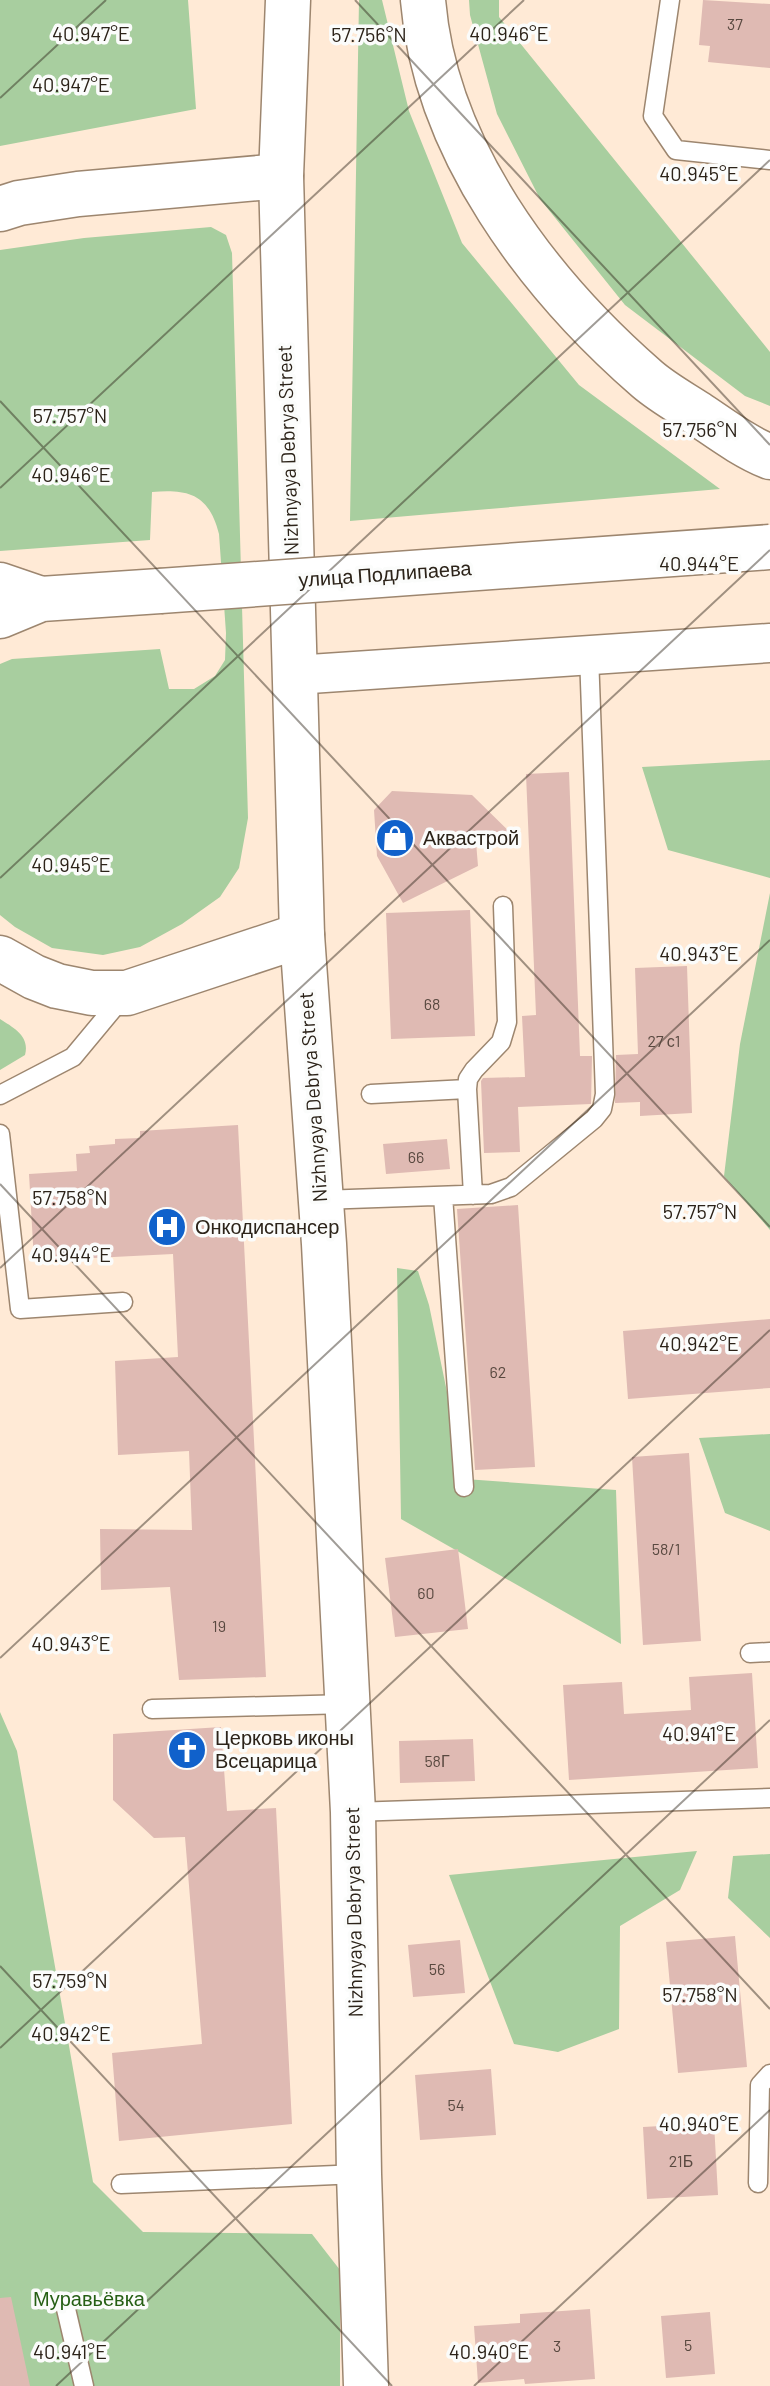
<svg xmlns="http://www.w3.org/2000/svg" width="770" height="2386" viewBox="0 0 770 2386" font-family="Barlow,sans-serif">
<rect width="100%" height="100%" fill="#ffead6"/>
<!-- green -->
<path fill="#a8ce9f" d="M0,0H188L196,109L0,146Z
M359,0H382L409,111L462,243L579,385L720,489L350,521Z
M469,0H499V17L770,352V406L745,396L625,305L540,199L497,114L470,15Z
M211,227L226,235L232,253L248,818L239,868L220,897L182,924L140,947L103,955L52,948L15,927L0,915V664L12,659L160,649L169,689H194L215,676L225,660L226,633L219,534C209,494 188,489 152,492L150,540L0,551V250L84,238Z
M770,760V878L668,850L642,767Z
M770,893V1230L724,1176L740,1044Z
M0,1019C14,1028 30,1036 25,1055L0,1070Z
M397,1268L418,1271L429,1305L465,1479L616,1490L621,1644L401,1519Z
M770,1434V1531L725,1513L699,1438Z
M0,1712L17,1751L93,2182L143,2232L312,2234L340,2270V2386H0Z
M697,1851L680,1890L620,1926L619,2029L558,2052L514,2044L449,1875Z
M770,1854V1938L728,1898L733,1856Z"/>
<!-- building -->
<path fill="#dfbab3" d="M703,0L770,4V68L708,62L710,46L699,45Z
M569,772L580,1056H592L591,1104L518,1107L520,1152L484,1153L481,1081L483,1078L525,1077L522,1016L536,1015L526,774Z
M392,791L472,795L521,843L476,842L478,866L403,903L377,856L374,810Z
M470,910L475,1036L391,1039L386,913Z
M687,966L692,1113L640,1116V1102L615,1103L616,1055L638,1054L635,968Z
M238,1125L266,1677L179,1680L170,1587L101,1590L100,1529L192,1530L189,1451L118,1455L115,1361L178,1357L173,1254L34,1261L29,1174L77,1171L76,1154L90,1153L89,1146L115,1144V1139L140,1138V1131Z
M447,1139L450,1169L386,1174L383,1144Z
M518,1205L535,1467L475,1470L457,1209Z
M770,1319V1388L628,1399L623,1331Z
M689,1453L701,1641L643,1645L632,1457Z
M458,1549L468,1629L395,1637L385,1558Z
M752,1673L758,1768L569,1780L563,1685L622,1682L624,1714L691,1710L689,1677Z
M221,1727L227,1811L276,1808L292,2124L119,2141L112,2053L202,2044L185,1837L154,1838L113,1800V1734Z
M473,1739L475,1781L400,1783L399,1741Z
M735,1936L747,2067L678,2073L666,1942Z
M460,1940L465,1993L413,1997L408,1945Z
M491,2069L496,2135L420,2140L415,2075Z
M714,2123L718,2195L647,2199L643,2127Z
M11,2297L30,2386H0V2298Z
M590,2309L595,2379L525,2384L524,2379L478,2383L474,2326L520,2323V2314Z
M710,2312L715,2374L666,2378L661,2316Z"/>
<g fill="none" stroke-linecap="round" stroke-linejoin="round">
<!-- service casing -->
<g stroke="#9d866f" stroke-width="21">
<path id="service" d="M670,0L653,116L676,150L770,160
M371,1094L467,1089
M0,1095L73,1057L122,998
M0,1134L20,1309L123,1302
M473,1195L467,1089L468,1079L474,1070L501,1042L507,1022L503,906
M443,1196L464,1487
M321,1200L491,1194L511,1187L594,1119L602,1109L605,1094L589,655
M750,1653L770,1652
M152,1709L348,1704
M353,1812L770,1798
M758,2183L760,2085L770,2074
M121,2184L359,2174
M66,2309L84,2386"/>
</g>
<!-- minor casing -->
<g stroke="#9d866f" stroke-width="41">
<path id="minor" d="M295,675L770,643"/>
</g>
<!-- secondary casing -->
<g stroke="#9d866f" stroke-width="47">
<path id="secondary" d="M302,935L324,1244L353,1812L359,2174L366,2386"/>
</g>
<!-- primary casing -->
<g stroke="#9d866f" stroke-width="47">
<path id="primary" d="M0,209L19,203L78,194L281,176
M0,585L41,599"/>
</g>
<!-- trunk casing -->
<g stroke="#9d866f" stroke-width="47">
<path id="trunk" d="M423,0C435,149 538,284 647,379C662,392 680,402 697,413C721,429 743,446 770,457
M0,616L41,599L160,591
M0,958L34,977L57,986L92,993H127L302,935L281,176L288,0"/>
</g>
<!-- service -->
<use href="#service" stroke="#fff" stroke-width="18"/>
<!-- minor -->
<use href="#minor" stroke="#fff" stroke-width="38"/>
<!-- secondary -->
<use href="#secondary" stroke="#fff" stroke-width="44"/>
<!-- primary -->
<use href="#primary" stroke="#fff" stroke-width="44"/>
<!-- trunk -->
<use href="#trunk" stroke="#fff" stroke-width="44"/>
<!-- trunk-bridge casing -->
<g stroke="#9d866f" stroke-width="47" stroke-linecap="butt">
<path id="trunk-bridge" d="M160,591L770,547"/>
</g>
<!-- trunk-bridge -->
<use href="#trunk-bridge" stroke="#fff" stroke-width="44"/>
</g>
<!-- ticks -->
<path fill="none" stroke="#2c2319" stroke-width="2" stroke-opacity="0.45" d="M355,0L770,445M0,98L106,0M0,401L770,1227M0,488L524,0M0,878L770,160M0,1184L770,2009M0,1268L770,550M0,1658L770,940M0,1966L392,2386M0,2048L770,1330M56,2386L770,1720M474,2386L770,2110"/>
<!-- icons -->
<defs>
<g id="shop-disc" transform="scale(2)"><circle r="9.5" fill="#1061cb" stroke="#fbfcfb"/><path d="M-5-2.5h2.3a2.7 3.5 0 0 1 5.4 0H5L5.5 6h-11ZM-1.5-2.5h3a1.5 2.3 0 0 0-3 0Z" fill="#fff"/></g>
<g id="hospital-disc" transform="scale(2)"><circle r="9.5" fill="#1061cb" stroke="#fbfcfb"/><path d="M-5-5h3v3.5h4V-5h3V5h-3V1.5h-4V5h-3Z" fill="#fff"/></g>
<g id="church-disc" transform="scale(2)"><circle r="9.5" fill="#1061cb" stroke="#fbfcfb"/><path d="M-1.2-6h2.4v3.5h3.3v2.4h-3.3V6h-2.4V-.1h-3.3v-2.4h3.3Z" fill="#fff"/></g>
</defs>
<g fill-rule="evenodd">
<use href="#shop-disc" x="395" y="838"/>
<use href="#hospital-disc" x="167" y="1227"/>
<use href="#church-disc" x="187" y="1750"/>
</g>
<g text-anchor="middle" stroke-width="7" stroke-linejoin="round" paint-order="stroke">
<!-- number labels -->
<g font-size="16" fill="#594940">
<text x="735" y="30">37</text>
<text x="432" y="1010">68</text>
<text x="664" y="1047">27 с1</text>
<text x="416" y="1163">66</text>
<text x="498" y="1378">62</text>
<text x="666" y="1555">58/1</text>
<text x="426" y="1599">60</text>
<text x="219" y="1632">19</text>
<text x="437" y="1767">58Г</text>
<text x="437" y="1975">56</text>
<text x="456" y="2111">54</text>
<text x="681" y="2167">21Б</text>
<text x="688" y="2351">5</text>
<text x="557" y="2352">3</text>
</g>
<!-- street labels -->
<g font-size="20" fill="#2c2319" stroke="#fbfcfb">
<text transform="translate(288 450) rotate(-92)" y="7">Nizhnyaya Debrya Street</text>
<text transform="translate(385 574) rotate(-4)" y="7">улица Подлипаева</text>
<text transform="translate(313 1097) rotate(-94)" y="7">Nizhnyaya Debrya Street</text>
<text transform="translate(354 1912) rotate(-91)" y="7">Nizhnyaya Debrya Street</text>
</g>
<!-- poi labels -->
<g font-size="20" fill="#2c2319" stroke="#fbfcfb" text-anchor="start">
<text x="423" y="845">Аквастрой</text>
<text x="195" y="1234">Онкодиспансер</text>
<text x="215" y="1745">Церковь иконы<tspan x="215" dy="23">Всецарица</tspan></text>
</g>
<!-- park labels -->
<g font-size="20" fill="#265f15" stroke="#fbfcfb">
<text x="89" y="2306">Муравьёвка</text>
</g>
</g>
<g font-size="20" text-anchor="middle" fill="#2c2319" stroke="#fbfcfb" stroke-width="7" stroke-linejoin="round" paint-order="stroke">
<text x="91" y="41">40.947°E</text>
<text x="509" y="41">40.946°E</text>
<text x="369" y="42">57.756°N</text>
<text x="71" y="92">40.947°E</text>
<text x="699" y="181">40.945°E</text>
<text x="70" y="423">57.757°N</text>
<text x="700" y="437">57.756°N</text>
<text x="71" y="482">40.946°E</text>
<text x="699" y="571">40.944°E</text>
<text x="71" y="872">40.945°E</text>
<text x="699" y="961">40.943°E</text>
<text x="70" y="1205">57.758°N</text>
<text x="700" y="1219">57.757°N</text>
<text x="71" y="1262">40.944°E</text>
<text x="699" y="1351">40.942°E</text>
<text x="71" y="1651">40.943°E</text>
<text x="699" y="1741">40.941°E</text>
<text x="70" y="1988">57.759°N</text>
<text x="700" y="2002">57.758°N</text>
<text x="71" y="2041">40.942°E</text>
<text x="699" y="2131">40.940°E</text>
<text x="70" y="2359">40.941°E</text>
<text x="489" y="2359">40.940°E</text>
</g>
</svg>
